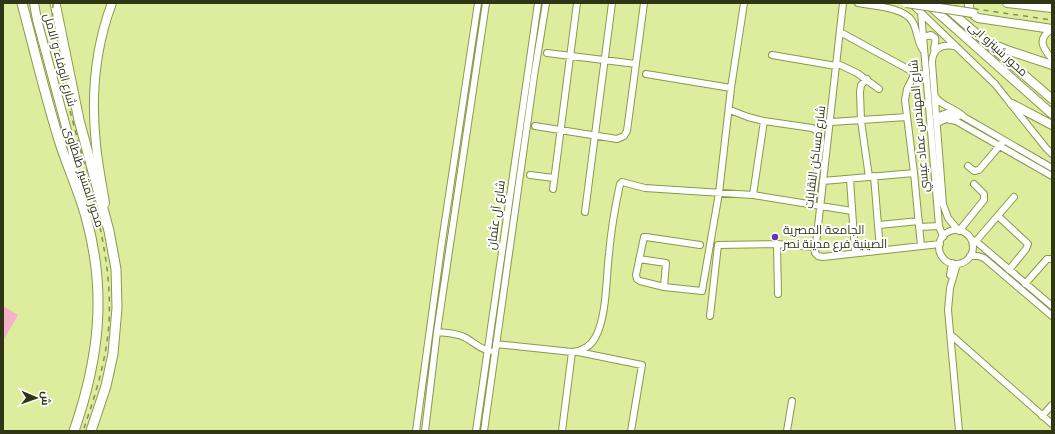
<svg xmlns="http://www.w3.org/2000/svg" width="1055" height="434" viewBox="0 0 1055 434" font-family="Cabin,Cairo,sans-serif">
<rect width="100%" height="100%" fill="#deed9d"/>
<!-- pitch -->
<path fill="#f4b1c8" d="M3,306L18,315L3,341Z"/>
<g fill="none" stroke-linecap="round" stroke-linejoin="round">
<!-- minor casing -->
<g stroke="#8b984a" stroke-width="8">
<path id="minor" d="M843,3L815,253L818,256L823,257L940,244
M858,3C873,6 904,7 912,21C918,30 916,40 923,50
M912,4L995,84L1046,148L1052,154
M921,12L939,226L943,237
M1052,29C1037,39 1042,47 1052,59
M840,32L915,73L926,75
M923,37L931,35L935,38C937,43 932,47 935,52
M957,47C944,43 932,47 932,63L943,204L948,218L959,231
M547,53L636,64
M772,55L836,66
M836,63L857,73L879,89
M915,73L907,89L905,100L914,173L921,246
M646,74L731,88
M867,79L861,85L860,92L861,121L869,177
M935,96C940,106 956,108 964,117L1052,168
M730,110L748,117L764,121L812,128C819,131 822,136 821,143L812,205
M936,117L947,113L959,116
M831,122L907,117
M937,123L946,119L956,121L1052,176
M535,126L617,139L624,136L627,131L644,3
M968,166L974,171L979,170L1002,143
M530,175L554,178
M874,176L880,250
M850,179L855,253
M823,181L914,173
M553,189L577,3
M753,195L764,121
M585,212L612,3
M998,216L1028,244L1026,249L1009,270
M879,225L919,221
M919,227L939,226
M939 247a17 17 0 1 1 34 0a17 17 0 1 1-34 0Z
M959,231L984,200V194L974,184
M971,239L978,243L1052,306
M976,241L1014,197
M777,244L778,294
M700,245L646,237H644L636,275L637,279L640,281L664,287L702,291L719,193L731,88L744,3
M970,256H978L984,258L1052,316
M639,259L666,263L664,287
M957,264L950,288L948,310L959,431
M950,275L952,263
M1025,284L1047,259H1052
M710,316L718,245L777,244L815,247
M437,332C446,333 456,333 464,337C473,341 479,349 490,351
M951,335L1052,424
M496,344L572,352C582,351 590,347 595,338C607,317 606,278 609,254C611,230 615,207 620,184L622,182L645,188L753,195L852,211
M578,352L642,365L631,431
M1042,416L1052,405
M416,431L441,248L478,3
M425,431L437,332L486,3
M476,431L538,3
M484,431L534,76L546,3
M562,431L572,352
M787,431L792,401"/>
</g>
<!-- major casing -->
<g stroke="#8b984a" stroke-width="10">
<path id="major" d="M34,3L37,20L72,149L78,187
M941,3L1052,99
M969,3C968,10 972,15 978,18L1052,29
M1007,3L1052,8
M929,5L1052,114
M992,44L1007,50L1052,65
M1012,104L1052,125
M105,203C102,184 98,165 96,145C91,98 95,48 112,3"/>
</g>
<!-- highway casing -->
<g stroke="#8b984a" stroke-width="11">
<path id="highway" d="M22,3C34,49 45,95 59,140C67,166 79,191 86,217C107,292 99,359 74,431
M55,3L79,120L109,231L116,269L117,308L113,354L106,386L91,431"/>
</g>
<!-- minor -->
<use href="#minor" stroke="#fff" stroke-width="6"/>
<!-- major -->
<use href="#major" stroke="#fff" stroke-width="8"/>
<!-- highway -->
<use href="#highway" stroke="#fff" stroke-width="9"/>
<!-- rail -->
<path stroke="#848f57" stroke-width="1.5" stroke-dasharray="5 5" stroke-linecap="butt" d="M53,3L52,29L55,49C64,90 75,130 86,170C100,224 114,278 108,334C104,368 94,399 83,431
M934,3L1052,20"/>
<!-- major-bridge casing -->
<g stroke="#8b984a" stroke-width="10" stroke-linecap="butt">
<path id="major-bridge" d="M906,3L973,13"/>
</g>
<!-- major-bridge -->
<use href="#major-bridge" stroke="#fff" stroke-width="8"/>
</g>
<!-- markers -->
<circle fill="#6636ae" stroke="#fff" stroke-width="1.5" cx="775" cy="237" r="4"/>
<g text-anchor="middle" stroke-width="4" stroke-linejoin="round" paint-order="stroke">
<!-- street labels -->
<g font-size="12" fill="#303615" stroke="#fff">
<text transform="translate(998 49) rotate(42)" y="4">محور شينزو ابى</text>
<text transform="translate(60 60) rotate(75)" y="4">شارع الوفاء و الامل</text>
<text transform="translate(919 126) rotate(-95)" y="4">شارع المهندس عماد عيسي</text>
<text transform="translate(815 157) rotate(-83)" y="4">شارع مساكن النقابات</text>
<text transform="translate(84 177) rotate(72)" y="4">محور المشير طنطاوى</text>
<text transform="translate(496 215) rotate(-82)" y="4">شارع آل عثمان</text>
</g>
<!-- poi labels -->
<g font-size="12" fill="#303615" stroke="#fff" text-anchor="start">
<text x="783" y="234">الجامعة المصرية<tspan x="783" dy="14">الصينية فرع مدينة نصر</tspan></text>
</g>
</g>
<!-- border -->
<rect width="1055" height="434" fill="none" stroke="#303615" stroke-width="8"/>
<!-- north arrow -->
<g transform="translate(36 398) rotate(92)" stroke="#ffffff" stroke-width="3" paint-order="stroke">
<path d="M0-3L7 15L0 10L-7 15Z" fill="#303615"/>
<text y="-6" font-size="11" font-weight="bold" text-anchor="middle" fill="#303615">ش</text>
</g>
</svg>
